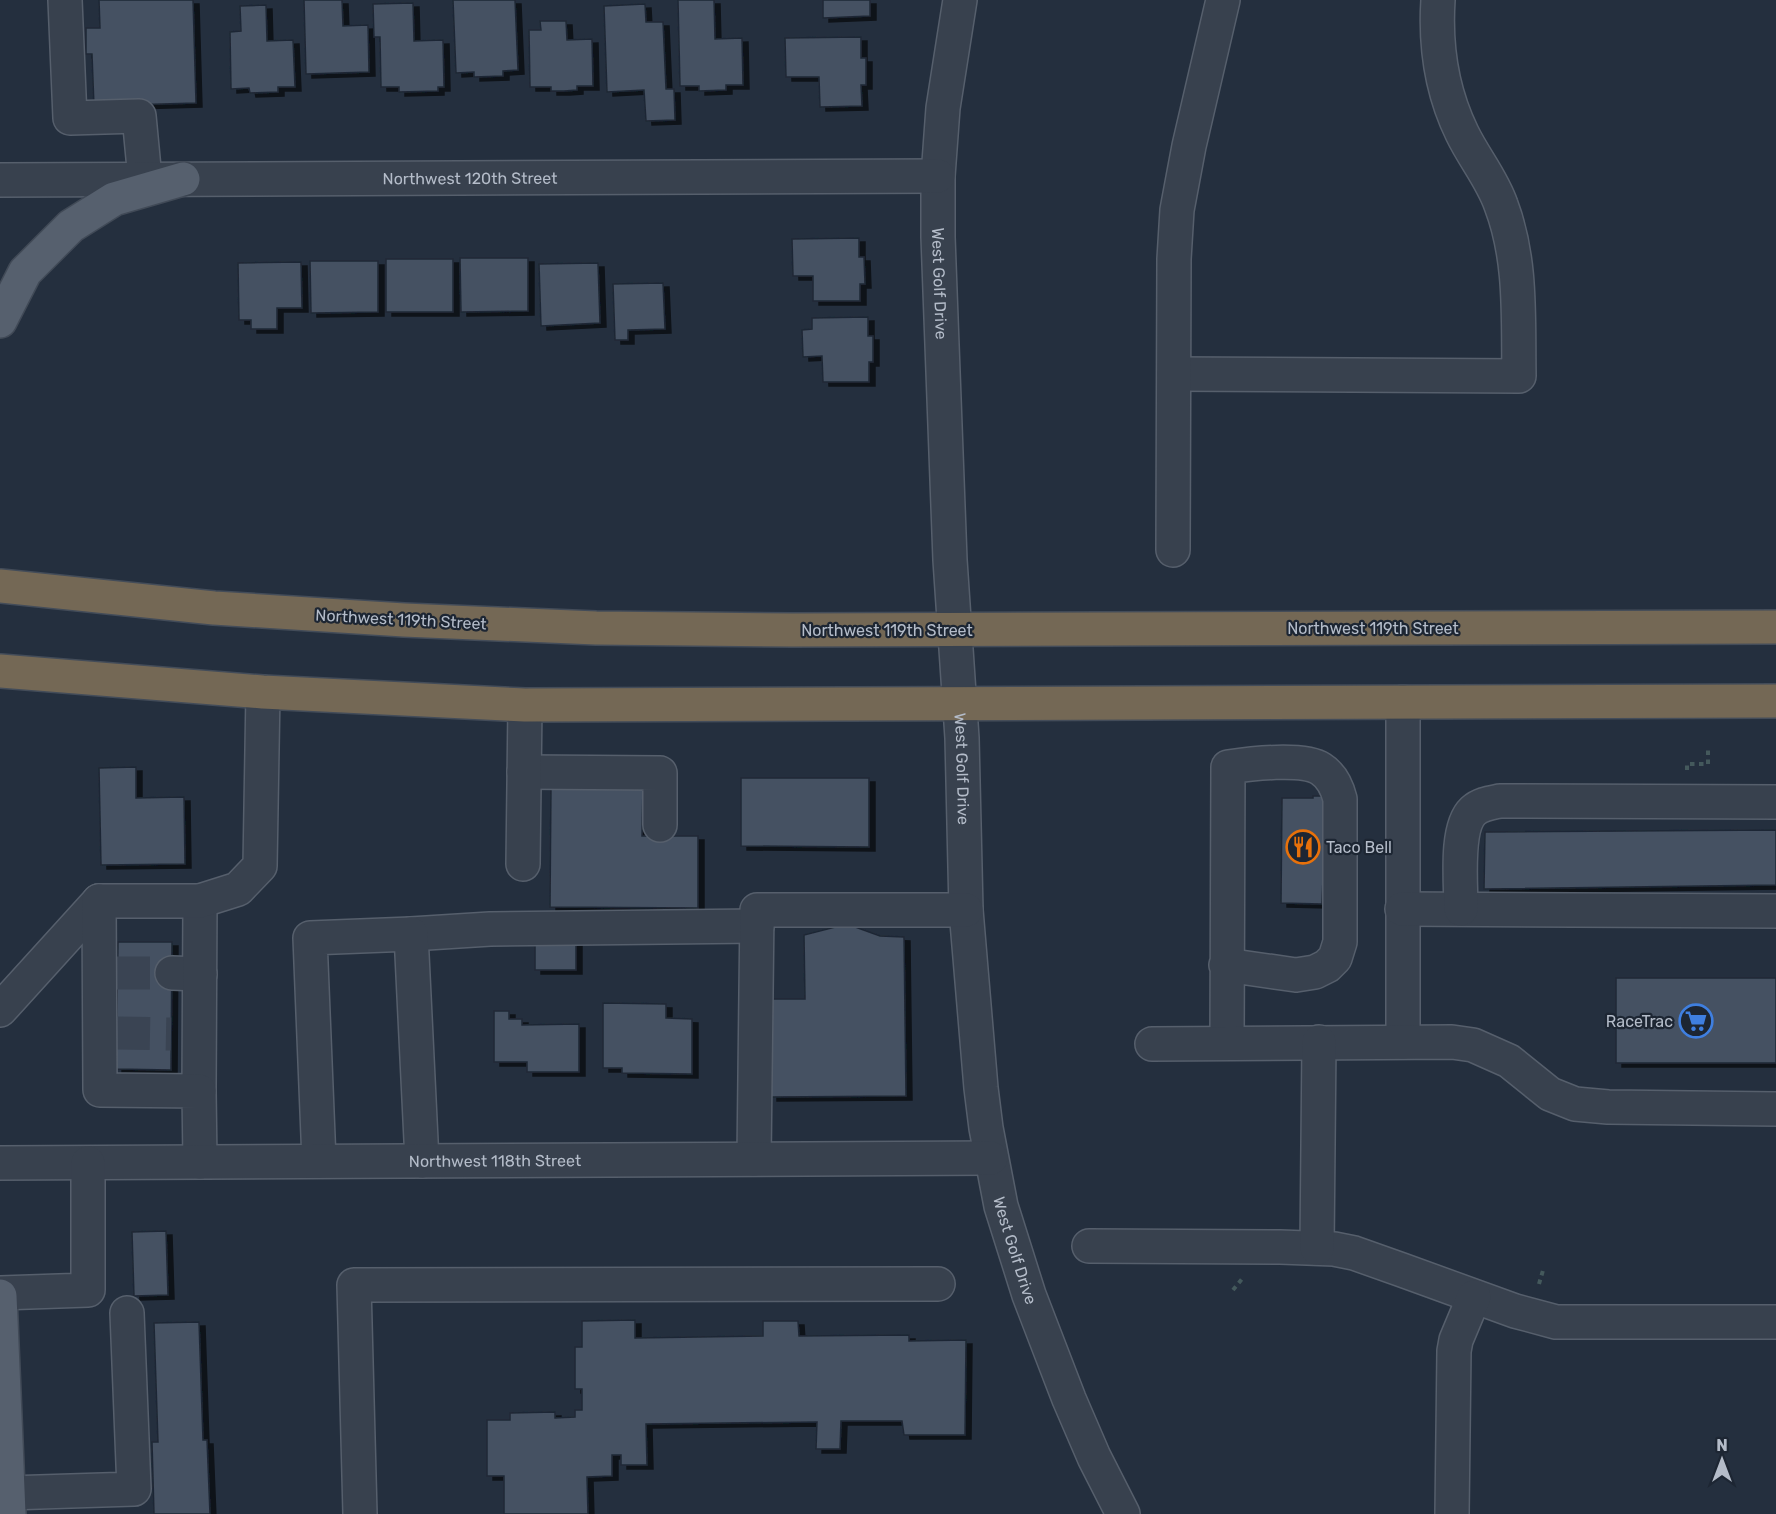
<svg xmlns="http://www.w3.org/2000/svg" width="1776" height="1514" viewBox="0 0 1776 1514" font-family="Rubik,sans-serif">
<defs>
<filter id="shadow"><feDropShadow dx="6" dy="4" stdDeviation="0" flood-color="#0009"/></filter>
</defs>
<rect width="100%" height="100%" fill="#242f3e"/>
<!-- building -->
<path fill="#455162" stroke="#1f2835" stroke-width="1.5" filter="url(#shadow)" d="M99,0H193L196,103L94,106L92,54H86V28H100Z
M304,0H342L343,26L368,25L369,72L306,74Z
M453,0H515L518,70L503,71V76L474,77V72L456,73Z
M678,0H714L715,39L742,38L743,85H726V90L699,91V86H680Z
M823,0H870V16L823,18Z
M413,3L414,41L443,40L444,87H438V91L399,92V87H381L380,37H374L373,4Z
M645,4L646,22H663L666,89H674L675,120L646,121L644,90L607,92L604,6Z
M266,5L267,41L293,40L295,87H278V92L250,93L249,88L231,89L230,32L241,31L240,6Z
M540,21H566L567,40L592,39L593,86H577V90L564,91H551V87H530L529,30H541Z
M861,37V58H866V85H861L862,106L820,107L819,77H786L785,38Z
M859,238V257H864L865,284H860V301H813V276H793L792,239Z
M460,258H528V311L461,312Z
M386,259H453V312H386Z
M310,261H378V312L311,313Z
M301,262L302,308H277V329H251V320H239L238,263Z
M598,263L600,323L541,326L539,264Z
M663,283L665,329L628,330V340H615L613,284Z
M868,317V336H873V362H869V382H823L822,356L803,357L802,330L812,329V318Z
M136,767V798L184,797L185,864L101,865L99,768Z
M741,778H869V847L741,846Z
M551,785L643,786L642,836H698V908L550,907Z
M1313,796H1326L1322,904L1281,903L1282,798H1313Z
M1776,830V885L1484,889L1485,832Z
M847,924L880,936L904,937L906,1096L771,1097L770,999H805L804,935Z
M535,936H576V970H535Z
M118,942H172L171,1070L116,1069Z
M1616,978H1776V1063H1616Z
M603,1003L666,1004V1018L692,1019V1074L622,1073V1068H603Z
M494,1011H509V1019H522V1025L579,1024V1072H527V1062H494Z
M166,1231L168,1295L134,1296L132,1232Z
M635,1320V1338L763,1336V1321H798L799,1336L909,1335V1341L966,1340L965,1435H904L902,1421H841L840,1449H816L817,1422L646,1424L647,1465H621V1455H612V1476L587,1477L588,1514H504V1476H487V1420H510V1413L555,1412V1418L575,1417V1410H582V1389H575V1347H582V1321Z
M199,1322L203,1440H207L210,1514H154L152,1442H158L154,1323Z"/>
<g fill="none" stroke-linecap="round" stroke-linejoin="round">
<!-- minor-tunnel -->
<path stroke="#3a4453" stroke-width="33" stroke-dasharray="33 16" stroke-linecap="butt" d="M117,973H172
M117,1033L171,1034"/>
<!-- minor casing -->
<g stroke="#565f6c" stroke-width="36">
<g id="minor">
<path d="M65,0L70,118L139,116L145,179"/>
<path id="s1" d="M960,0L943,108L938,176V237L950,560L962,738L966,910L981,1088L986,1128L1001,1206L1029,1295L1069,1399L1094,1457L1123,1514"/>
<path id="s2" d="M0,180L938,176"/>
<path d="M1174,374L1519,376C1518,319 1522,260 1501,205C1492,179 1474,158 1462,133C1442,92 1435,46 1438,0"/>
<path d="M1173,550L1174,259L1177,210L1189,146L1223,0"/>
<path d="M1403,702V1042"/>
<path d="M524,772L660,773V825"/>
<path d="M523,864L525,705"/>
<path d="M1402,909L1776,911"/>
<path d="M1461,909C1461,884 1455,828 1473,811C1481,804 1490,803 1500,801L1776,802"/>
<path d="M411,934L490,929L757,926"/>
<path d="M1226,965L1296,975L1315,972L1327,966L1335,958L1340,942V799C1337,787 1332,776 1321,769C1303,757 1249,764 1228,767L1227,1043"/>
<path d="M172,973L200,974"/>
<path d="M0,1010L99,901"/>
<path d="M1152,1044L1452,1042L1473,1045L1509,1061L1550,1094L1575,1104L1608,1107L1776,1109"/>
<path d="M199,1091L200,901"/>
<path d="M754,1159L757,910H966"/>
<path d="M319,1161L310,938L411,934L422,1161"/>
<path d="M200,1162L199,1091L100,1090L99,901H200L238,889L260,866L263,692"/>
<path id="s3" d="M0,1163L991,1158"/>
<path d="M1089,1246L1280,1247L1334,1249L1354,1253L1402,1270L1515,1311L1556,1322H1776"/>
<path d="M1317,1248L1319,1042"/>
<path d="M0,1293L88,1290V1163"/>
<path d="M8,1493L134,1489L127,1313"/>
<path d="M360,1514L354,1285L938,1284"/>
<path d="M1452,1514L1454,1351L1456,1340L1474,1297"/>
</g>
</g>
<!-- major casing -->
<g stroke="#414a57" stroke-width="36">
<path id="major" d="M0,321L25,272L71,226L114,199L183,179
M0,1296L9,1514"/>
</g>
<!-- highway casing -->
<g stroke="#434c59" stroke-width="36">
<path id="highway" d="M0,586L214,608L404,620L596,628L792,630L1776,627
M0,671L263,692L525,705L1776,701"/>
</g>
<!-- path -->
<path stroke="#44595c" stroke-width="4" stroke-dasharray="4.5 4.5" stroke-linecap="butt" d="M1687,770V764H1708V750
M1539,1284L1544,1267
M1233,1290L1242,1279"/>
<!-- minor -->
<use href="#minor" stroke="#38414e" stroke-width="33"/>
<!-- major -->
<use href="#major" stroke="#56606e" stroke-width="33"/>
<!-- highway -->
<use href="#highway" stroke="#746855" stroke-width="33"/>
</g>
<!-- icons -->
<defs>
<g id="restaurant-ring" transform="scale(1.725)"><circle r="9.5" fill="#1d2633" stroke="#e8710a" stroke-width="1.5"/><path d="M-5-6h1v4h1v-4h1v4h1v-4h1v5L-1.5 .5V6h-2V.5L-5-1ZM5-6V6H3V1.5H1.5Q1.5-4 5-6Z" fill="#e8710a"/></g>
<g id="supermarket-ring" transform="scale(1.725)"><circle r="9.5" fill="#1d2633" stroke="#3f7fe0" stroke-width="1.5"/><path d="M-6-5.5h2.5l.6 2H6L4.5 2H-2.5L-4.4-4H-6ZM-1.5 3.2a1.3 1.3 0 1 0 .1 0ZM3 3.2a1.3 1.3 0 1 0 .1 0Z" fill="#3f7fe0"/></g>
</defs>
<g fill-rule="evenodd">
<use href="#restaurant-ring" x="1303" y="847"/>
<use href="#supermarket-ring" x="1696" y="1021"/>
</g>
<g text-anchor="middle" stroke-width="4.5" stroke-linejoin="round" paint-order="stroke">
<!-- street labels -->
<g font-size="16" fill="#b4bcc9" stroke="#1d2633">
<text dy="6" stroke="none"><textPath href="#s2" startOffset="470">Northwest 120th Street</textPath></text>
<text dy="6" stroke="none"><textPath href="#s1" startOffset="285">West Golf Drive</textPath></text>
<text transform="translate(401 619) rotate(3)" y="6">Northwest 119th Street</text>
<text x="1373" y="634">Northwest 119th Street</text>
<text x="887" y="636">Northwest 119th Street</text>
<text dy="6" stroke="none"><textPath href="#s1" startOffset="771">West Golf Drive</textPath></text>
<text dy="6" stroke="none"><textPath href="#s3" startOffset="495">Northwest 118th Street</textPath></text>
<text dy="6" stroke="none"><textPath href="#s1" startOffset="1257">West Golf Drive</textPath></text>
</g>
<!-- poi labels -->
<g font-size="16" fill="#b4bcc9" stroke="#1d2633" text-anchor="start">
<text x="1326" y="853">Taco Bell</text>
<text x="1673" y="1027" text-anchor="end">RaceTrac</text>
</g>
</g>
<!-- north arrow -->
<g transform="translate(1722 1460)" stroke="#1d2633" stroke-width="4.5" paint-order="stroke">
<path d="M0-4.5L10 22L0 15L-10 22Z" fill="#b4bcc9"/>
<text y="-9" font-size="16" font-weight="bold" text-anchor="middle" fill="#b4bcc9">N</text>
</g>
</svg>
